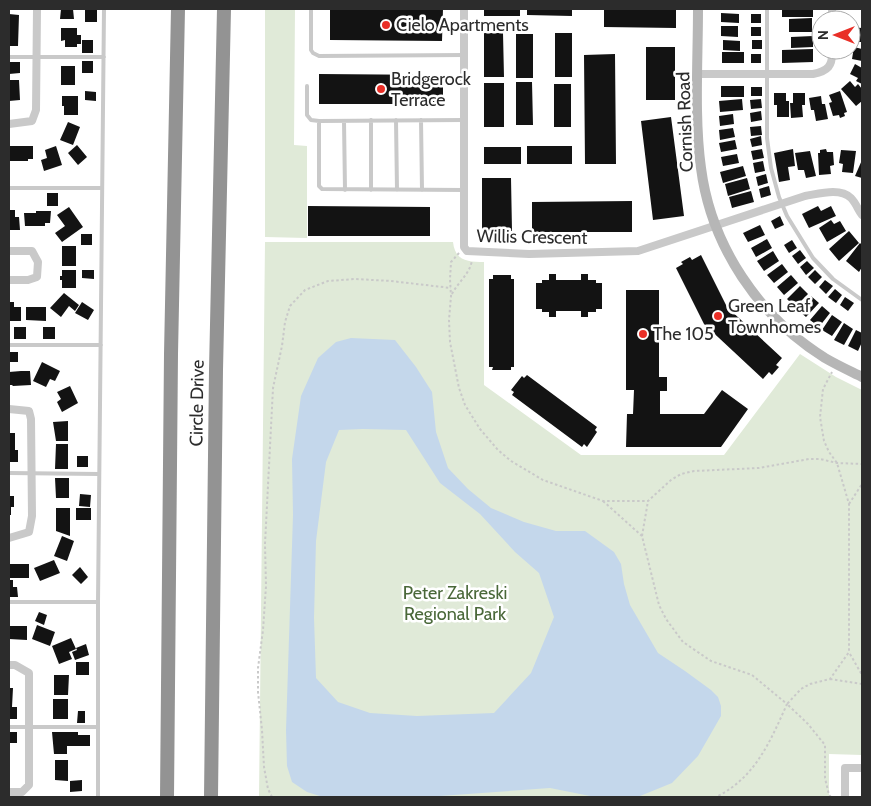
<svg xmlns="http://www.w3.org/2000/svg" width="871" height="806" viewBox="0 0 871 806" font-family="Cabin,sans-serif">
<rect width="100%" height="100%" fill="#fff"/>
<!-- green -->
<path fill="#e0ead8" d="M265,9H295L294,145L307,146V238L265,237Z
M265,242H453C455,261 468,262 484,262V385L581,455H724L800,354L836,377L862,390V755L829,754V797H259Z"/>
<!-- water -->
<path fill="#c4d7eb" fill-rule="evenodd" d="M351,338L395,340L416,367L432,392L436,432L448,468L468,489L491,508L524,522L556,531H585L614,552L621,564L624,584L630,605L658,653L685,671L711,690L718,697L721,706V716L698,756L672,783L640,796L595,797L550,788L426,797H323L307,792L292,782L287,766L286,730L293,515L292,459L301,396L318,358L336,342ZM363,429L406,430L440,483L480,514L515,552L539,573L554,617L531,673L494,713L417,716L370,713L338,702L316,678L314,618L316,541L326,462L339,430Z"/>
<!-- building -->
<path fill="#131313" d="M61,9H73L74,19H60Z
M85,9H97V22H85Z
M330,9H443L442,41L330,40Z
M484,9H520V16H484Z
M527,9H572V16L527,15Z
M604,9H676V28L604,27Z
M782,9H813V17H782Z
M721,13L739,14V23L721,22Z
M9,14L19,15L18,46H9Z
M751,14H761V23H751Z
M812,18V32H789V19Z
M721,26H738V37L721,36Z
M751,27H761V36H751Z
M851,27L862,28V42H858V37L851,38Z
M61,28H77V35H81V44H77V47H65V40L61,41Z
M484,33H503L504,77H484Z
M555,33H572V77H555Z
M516,34H533V78H516Z
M813,36V47L791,48V37Z
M82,40H93V53H82Z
M723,40L740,41V51L723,50Z
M752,40H762V49H752Z
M646,47H675V100H646Z
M854,47L862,49V61L852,59Z
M813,49V62L782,63V50Z
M722,52H744V63H722Z
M615,54L616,164H585L584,55Z
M751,54H761V63H751Z
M82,61H93V73H82Z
M9,62H20V73L9,74Z
M855,64L862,68V84L856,81L858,78L850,74Z
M61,66H75V85H61Z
M319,74L443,75V104H319Z
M9,80H19L20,100L9,101Z
M850,81L855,87L858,84L862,89V101L856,106L841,89Z
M516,82H532L533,125H516Z
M484,83H504V127H484Z
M554,84H571V127H554Z
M721,86H744V97H721Z
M751,87H762V96H751Z
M85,91L96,92V101L85,100Z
M840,91L847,112L844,113L845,116L840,118L839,115L833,116L829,103L832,102L829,95Z
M774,93H786V101H789V117H777V105H774Z
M793,93H805V105H802L803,117L791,118L790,103H793Z
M62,96H78V115H64V106H62Z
M821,96L822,104H825L828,119L816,121L814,110H811L809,98Z
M742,99L743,110L720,112L719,101Z
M761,99L762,108L751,109L750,100Z
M761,111L762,120L751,122L750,113Z
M733,114L734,124L720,126L719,116Z
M671,117L684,216L653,220L641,121Z
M68,122L80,127L73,145L60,140Z
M761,126L762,135L751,136L750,127Z
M733,128L735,137L720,140L719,130Z
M761,136L762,145L752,147L750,139Z
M735,140L737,149L721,152L719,143Z
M77,145L87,157L78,165L68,153Z
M9,146H33V159H28V161H9Z
M56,146L62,165L44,171L41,160L47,158L45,150Z
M527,146H572V164H527Z
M484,147H521V164H484Z
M762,149L764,158L753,160L751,151Z
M793,149L795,166L788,167L790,180L779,182L774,153Z
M826,149L827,152H833L834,165L830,166L831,174L819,175L818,153H820V150Z
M841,150L856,151L853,173L842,172L843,164L839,163Z
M810,151L816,176L806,178L804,170H798L795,153Z
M737,154L739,163L723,166L721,157Z
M862,160V178L855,176Z
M763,161L765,171L755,173L753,163Z
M743,166L746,176L723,183L720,172Z
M766,174L768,183L758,186L756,177Z
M482,178H511L512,231H482Z
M747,178L750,189L728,196L725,184Z
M769,186L771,195L761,198L759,189Z
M751,191L754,202L732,208L729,197Z
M47,193H58V206H47Z
M632,201V232H532V202Z
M308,206L430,207V236H308Z
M818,206L821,211L831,206L836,216L809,228L802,214Z
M69,207L83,227L62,242L55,233L65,226L57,215Z
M9,210H15V217H19L20,230H9Z
M36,211H51L50,223H45V226H25L24,213H36Z
M780,216L784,225L775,229L771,221Z
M831,220L834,224L840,221L846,231L827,242L819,228Z
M760,225L765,235L748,242L743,233Z
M849,231L859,243L839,261L829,249Z
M81,234H92V245H81Z
M767,239L772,248L756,257L751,248Z
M792,240L797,248L789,253L784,245Z
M860,243L862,245V267L859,272L846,261Z
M62,246H76V266H62Z
M800,250L806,258L798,264L792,256Z
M773,251L779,261L764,271L757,261Z
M701,255L727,307L782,358L776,365L779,367L772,375L769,372L763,379L704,324L676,268L683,264L681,262L690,257L692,260Z
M807,261L814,268L806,275L800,267Z
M782,264L788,272L774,283L767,275Z
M62,270H76V288H62V280H60V276H62Z
M82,270H94V279L82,278Z
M815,270L822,277L815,284L808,277Z
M549,274H556V280H581V274H588V280H596V283H602V309H596V312H588V317H581V311H556V317H549V312H542V309H536V283H542V280H549Z
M493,275H511V279H514V367H511V370H492L493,367H489V279H493Z
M791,275L798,283L784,295L777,287Z
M825,280L833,286L826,294L819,287Z
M800,286L808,294L795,307L787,299Z
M835,289L842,295L836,303L828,297Z
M626,290H659V377H667V391H660V414H704L722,390L748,409L721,447H626L627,414H633L634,390H626Z
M64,293L79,305L75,311L69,306L61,317L50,308Z
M811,296L819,303L806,317L798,310Z
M845,297L854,303L848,311L840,305Z
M9,302H14V307H21V321H9Z
M82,302L94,310L88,320L75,313Z
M822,306L830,313L819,327L810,320Z
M26,307H46V321L26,320Z
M832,315L842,322L832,336L822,330Z
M844,323L853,329L844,345L834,340Z
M14,327H26V339H14Z
M43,327H55V339H43Z
M856,330L862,333V342L858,351L848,346Z
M9,352H18V362H9Z
M42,362L60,371L55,381L50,379L46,387L33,381Z
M21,371H30L31,385L13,386L12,385H9V372Z
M527,375L597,427L595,430L597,432L587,447L584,444L582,447L512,395L514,392L511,390L522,376L524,378Z
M70,386L78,403L62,412L57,402L61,399L57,392Z
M68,421V441H56L53,422Z
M9,433H15V450H18V462H9Z
M56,444H68V469H55Z
M77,456H88V467H77Z
M55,478H69V498H56Z
M80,494L91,495L90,507L79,506Z
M9,496H14V507H11V515H9Z
M56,508H70V536L56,531Z
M76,508H91V520H76Z
M62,536L74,541L67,561L54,556Z
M54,560L60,573L40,581L34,568Z
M9,564H29V578H9Z
M80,567L88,577L81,584L72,575Z
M9,580H13V587H17L18,597H9Z
M39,612L47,615L44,625L35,621Z
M37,625L55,632L50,646L32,639Z
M9,626H27V640L9,639Z
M71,638L76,649L69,652L72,659L59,664L52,646Z
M86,644L89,655L75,660L72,652L77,650L76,648Z
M76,662H89V675H76Z
M54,675H69L68,695H54Z
M9,688H13L12,707H17V719H9Z
M53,699H68V719H53Z
M78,711H85V723H77Z
M9,732H17V743H9Z
M52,732H78V735H90V746H67V754H54Z
M55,760H68V781L55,780Z
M82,780V791L70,792V781Z"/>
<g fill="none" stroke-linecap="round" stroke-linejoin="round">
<!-- path -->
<path stroke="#c9c9c9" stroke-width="2" stroke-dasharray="2.5 2.5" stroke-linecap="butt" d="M459,253L451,262L450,279L451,296L449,320L450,342L459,388L465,405L480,429L498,450L511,461L543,480L603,501H648L671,480L681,474L694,471L759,468L809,459H820L837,463L862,464
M452,294C458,282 470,274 472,260
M603,501L642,536L659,605L666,619L683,642L711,661L752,675L787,704C770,742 755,778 716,797
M849,504L862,484
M642,536L648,501
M850,654L862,675
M830,679L862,684
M272,797L268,789L264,767L262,730L258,692V668L263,630L266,586L265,544L273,388L282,346L285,322L290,306L305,290L328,281L355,279L391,281L451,288
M831,797L829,795L825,778V745L808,724L787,704L801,689L810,684L830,679L849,652V504L837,463L829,452L824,441L820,417L823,389L832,372"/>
<!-- lane -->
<path stroke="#c9c9c9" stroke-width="4" d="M311,9V50L313,53L319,56L464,55
M767,9V138L771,168L779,197L787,216L813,258L833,279L862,300
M9,57H104
M307,86V115L311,120L319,121
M371,120V190
M396,120L397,190
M421,120L422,190
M464,120L319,121V186L322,189L464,190
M344,121L345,190
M9,188H101
M9,345H101
M9,473L99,474
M9,602H98
M9,727H97
M98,797V602L104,9"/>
<!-- street -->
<path stroke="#c9c9c9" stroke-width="8" d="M464,9V247L467,251L529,254L638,251L805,196C818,194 840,187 851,198C856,203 858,210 862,215
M832,9V20
M698,74H813C828,71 833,66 832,50
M9,124L32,121L36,110L37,9
M9,251H32L38,262L37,277L28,280H9
M9,409L29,411L31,419L32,516L29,532L9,538
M9,665H15L29,673V785L22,792H9
M845,797V768H862"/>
<!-- secondary -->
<path stroke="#b6b6b6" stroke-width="10" d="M698,9C698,60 694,118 701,168C711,246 759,317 825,358C837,365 850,371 862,377"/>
<!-- highway -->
<path stroke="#939393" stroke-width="14" d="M167,797L171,354L178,9
M211,797L216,370L224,9"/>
</g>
<!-- markers -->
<g fill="#e92f27" stroke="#fff" stroke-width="2">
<circle cx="386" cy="25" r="5"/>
<circle cx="381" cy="89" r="5"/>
<circle cx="718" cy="316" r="5"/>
<circle cx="643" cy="334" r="5"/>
</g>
<g text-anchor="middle" stroke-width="5" stroke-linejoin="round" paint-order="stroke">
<!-- poi labels -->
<g font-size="18" fill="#2c2c2c" stroke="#fff" text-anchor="start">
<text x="396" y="31">Cielo Apartments</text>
<text x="391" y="85">Bridgerock<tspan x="391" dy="21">Terrace</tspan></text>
<text x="728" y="312">Green Leaf<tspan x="728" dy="21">Townhomes</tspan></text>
<text x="653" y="340">The 105</text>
</g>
<!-- street labels -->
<g font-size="18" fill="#2c2c2c" stroke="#fff">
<text transform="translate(685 122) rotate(-92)" y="6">Cornish Road</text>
<text transform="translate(532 237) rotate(1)" y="6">Willis Crescent</text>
<text transform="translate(197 403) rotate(-89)" y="6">Circle Drive</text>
</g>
<!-- park labels -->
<g font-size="18" fill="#4a6839" stroke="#fff">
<text x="455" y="599">Peter Zakreski<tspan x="455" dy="21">Regional Park</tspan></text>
</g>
</g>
<!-- border -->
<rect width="871" height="806" fill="none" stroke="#2c2c2c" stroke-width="20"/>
<!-- north arrow -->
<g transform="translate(836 35) rotate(270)"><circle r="24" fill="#ffffff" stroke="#ababab"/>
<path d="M0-4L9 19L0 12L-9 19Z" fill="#e92f27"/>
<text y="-8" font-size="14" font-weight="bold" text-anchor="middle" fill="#2c2c2c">N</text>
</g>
</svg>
